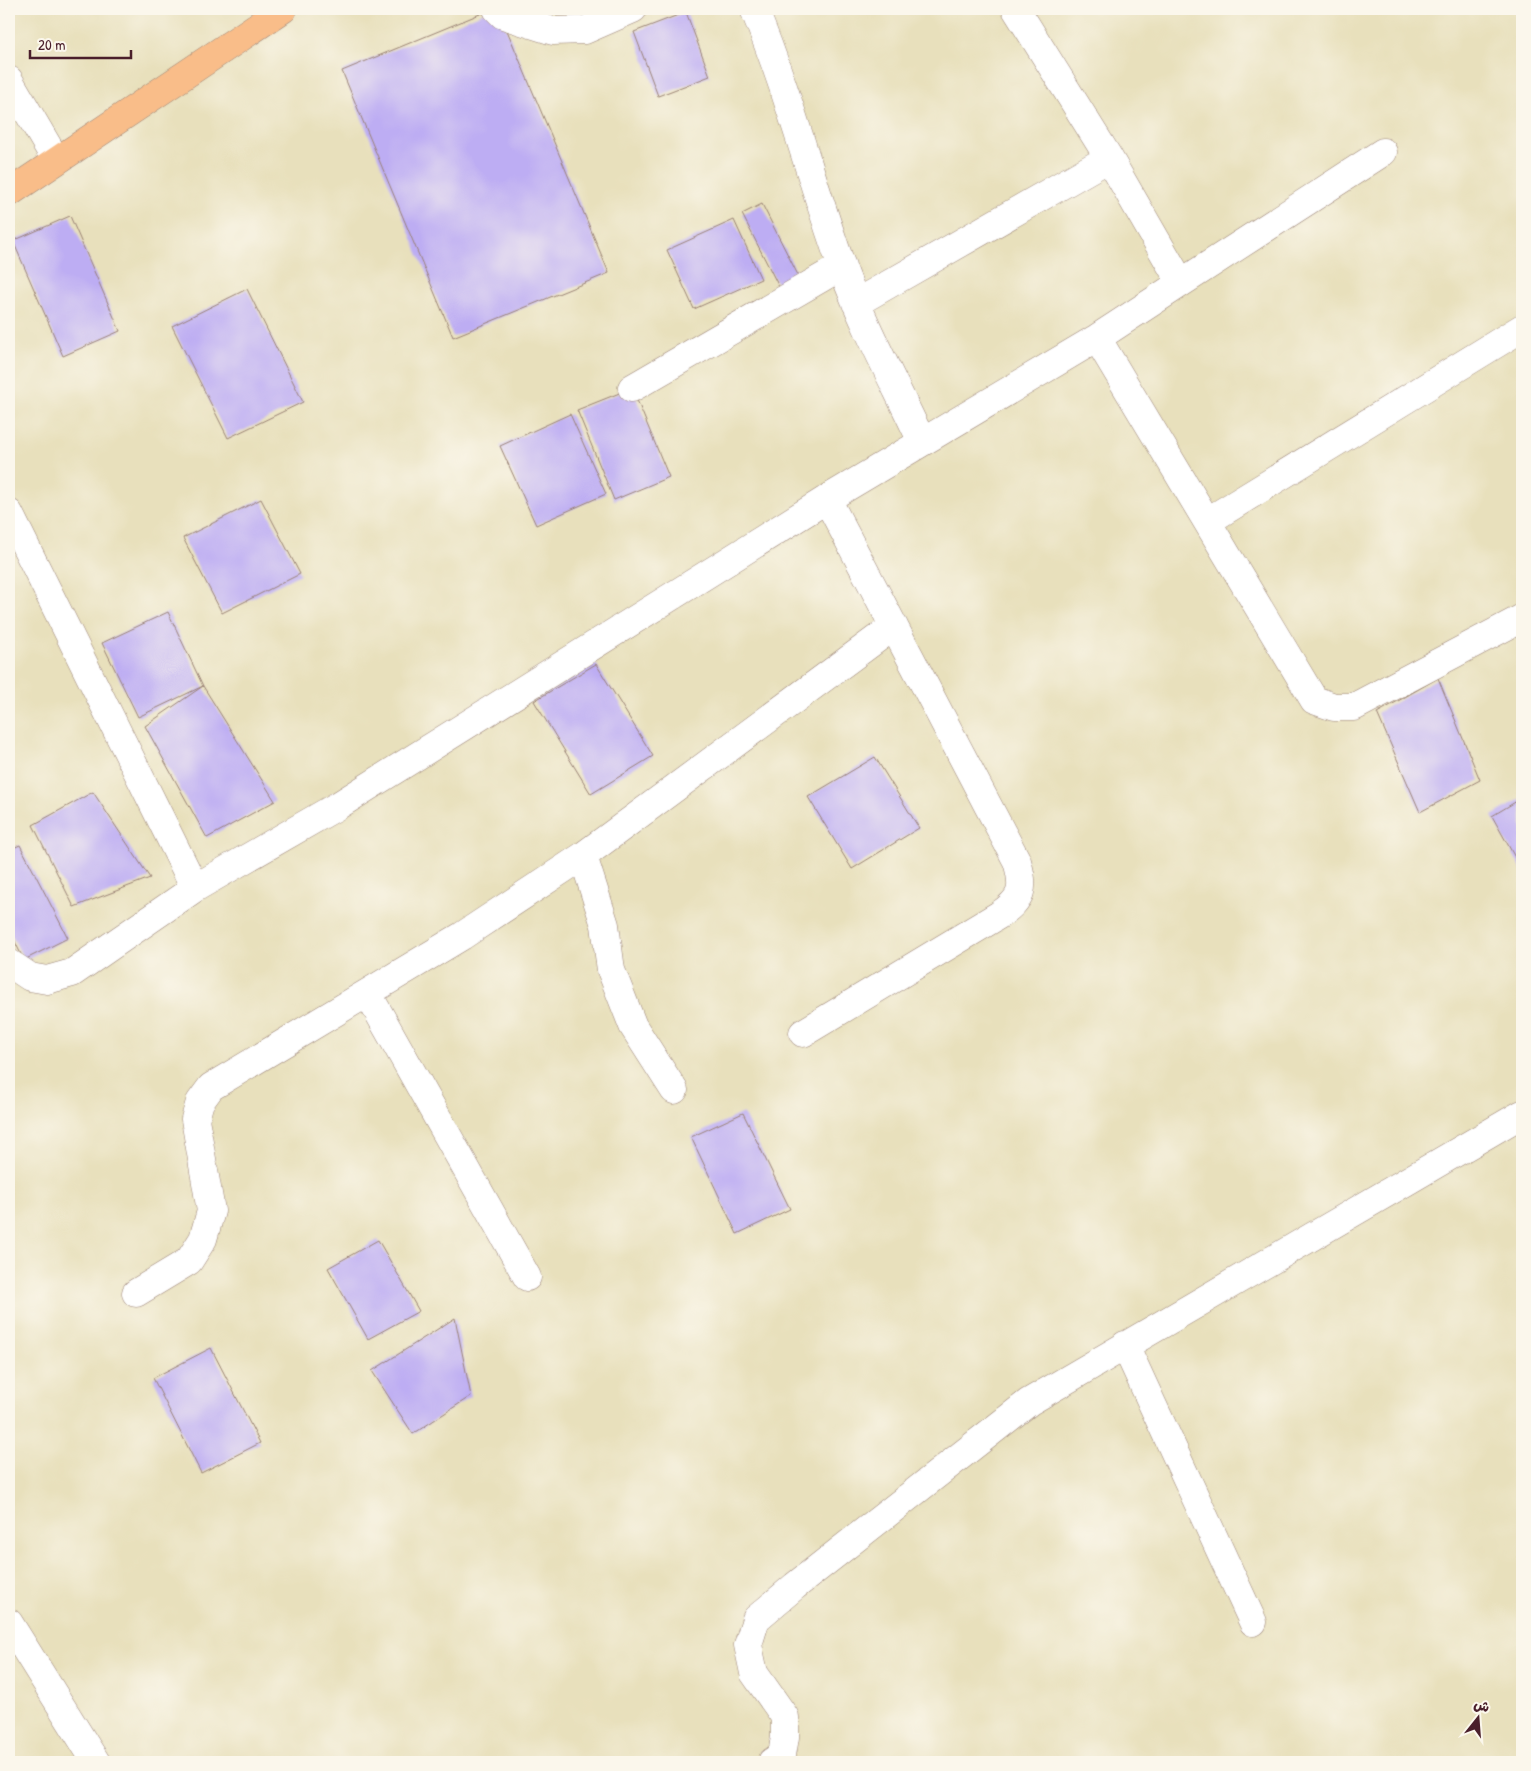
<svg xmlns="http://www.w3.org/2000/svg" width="1531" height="1771" viewBox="0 0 1531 1771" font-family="'Patrick Hand','Playpen Sans Arabic',sans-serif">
<rect width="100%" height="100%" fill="#fbf7ec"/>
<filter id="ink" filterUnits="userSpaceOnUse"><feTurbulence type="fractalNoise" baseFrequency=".02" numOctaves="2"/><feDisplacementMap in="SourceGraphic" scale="10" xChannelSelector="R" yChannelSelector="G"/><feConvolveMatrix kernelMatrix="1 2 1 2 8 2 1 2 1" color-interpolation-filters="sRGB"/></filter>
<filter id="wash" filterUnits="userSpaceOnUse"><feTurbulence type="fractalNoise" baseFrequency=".0096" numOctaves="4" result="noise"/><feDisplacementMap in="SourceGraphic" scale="20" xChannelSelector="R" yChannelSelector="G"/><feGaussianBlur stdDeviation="1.12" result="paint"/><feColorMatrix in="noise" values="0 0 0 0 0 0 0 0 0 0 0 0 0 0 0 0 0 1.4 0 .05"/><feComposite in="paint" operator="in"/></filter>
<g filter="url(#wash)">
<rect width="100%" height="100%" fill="#e8e0bc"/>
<g id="blocks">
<!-- building -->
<path fill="#bdadf3" d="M492,9H498L609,273L453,337L342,71Z
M686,12L710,76L658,96L634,32Z
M762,204L799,277L779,287L742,214Z
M70,216L120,331L63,356L13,241Z
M734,220L761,279L694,309L667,250Z
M247,289L303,402L228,438L172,326Z
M632,388L669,477L614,500L577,410Z
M570,414L606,494L536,525L500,446Z
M261,499L300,574L222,613L183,538Z
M168,612L203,686L138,717L102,643Z
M596,664L653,756L591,794L534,701Z
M1438,678L1480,780L1420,812L1377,713Z
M203,686L275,801L207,838L145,726Z
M875,757L919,828L852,869L808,797Z
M93,792L150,878L74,907L33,825Z
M1522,798V870L1492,816Z
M20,845L68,938L24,960L9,930V850Z
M743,1113L790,1209L737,1234L691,1137Z
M378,1240L419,1311L368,1339L328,1268Z
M455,1318L471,1396L413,1434L372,1371Z
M211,1348L260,1443L201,1473L153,1378Z"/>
</g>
</g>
<g filter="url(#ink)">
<use href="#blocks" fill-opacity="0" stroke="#998074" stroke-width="1"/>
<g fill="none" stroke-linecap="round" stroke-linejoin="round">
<!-- minor casing -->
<g stroke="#998074" stroke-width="29">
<path id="minor" d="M497,9L503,15L553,31L585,30L633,9
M754,9C789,93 811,181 842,267C864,327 895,384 922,442
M1016,9L1109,158L1181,283L1383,152
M9,80L56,160
M856,303L1109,158
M1097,338L1314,700L1334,707H1354L1522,618
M632,388L842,266
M9,513L195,888
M1208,521L1522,328
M583,856L605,925L611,970L633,1026L674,1090
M9,963L30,977L47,980L72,973L195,888L339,805L827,499L1097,338L1181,283
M368,994L527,1277
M803,1033L999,915C1023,898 1025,889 1017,861L827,499
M136,1293L189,1261L203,1239L211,1211L195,1119L200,1102L211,1087L462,936L583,856L894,626
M1125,1345L1253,1622
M9,1623L96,1762
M772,1762L782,1755L785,1737V1717L754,1673L748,1645L756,1619L795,1586L1029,1402L1522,1114"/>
</g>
<!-- major casing -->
<g stroke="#998074" stroke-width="29">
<path id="major" d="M9,193L283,9"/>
</g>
<!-- minor -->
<use href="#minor" stroke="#fff" stroke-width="28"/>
<!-- major -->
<use href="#major" stroke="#f9bd89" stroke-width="28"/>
</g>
</g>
<!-- margin -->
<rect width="1531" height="1771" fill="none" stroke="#fbf7ec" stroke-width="30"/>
<!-- north arrow -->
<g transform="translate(1478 1718) rotate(17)" stroke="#fbf7ec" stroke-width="4" paint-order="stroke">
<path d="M0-4L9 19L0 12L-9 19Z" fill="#4a1f2b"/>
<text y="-8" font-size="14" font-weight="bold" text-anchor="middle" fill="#4a1f2b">ش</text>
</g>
<!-- scale -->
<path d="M30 50v8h101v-8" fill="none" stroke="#4a1f2b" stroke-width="2.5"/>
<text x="38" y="50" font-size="15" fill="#4a1f2b" stroke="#fbf7ec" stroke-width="4" paint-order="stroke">20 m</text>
</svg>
